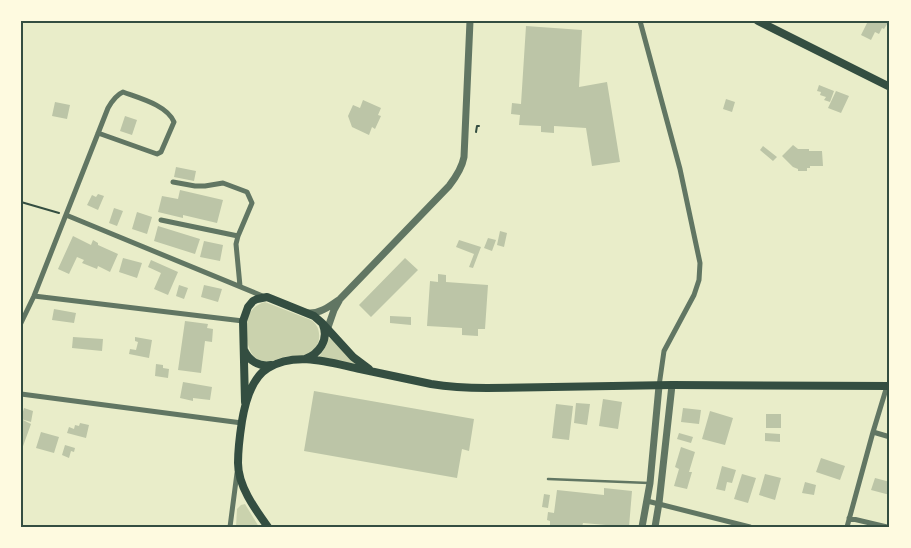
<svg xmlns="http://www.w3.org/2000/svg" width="911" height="548" viewBox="0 0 911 548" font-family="Jost,sans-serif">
<rect width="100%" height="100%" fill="#e9edc9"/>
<!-- green -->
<path fill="#cad2ad" d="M265,302L311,320C323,327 322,349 307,355C300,357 291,355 284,357C279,358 274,361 269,362C249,364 245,339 246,324C248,313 254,305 265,302Z
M328,338L331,339L355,362V365L319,357L326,346Z
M245,504L259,527H236L237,509L241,505Z"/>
<!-- building -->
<path fill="#bcc5a7" d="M868,21H889L884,29L882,28L879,34L875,32L871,40L861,35Z
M526,26L582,30L579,87L607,82L620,162L592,166L586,128L554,126V133L541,132V126L519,125L520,115L511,114L512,103L521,104Z
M819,85L834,91L830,102L824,100L826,97L820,95L821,92L817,91Z
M836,91L849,96L841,113L828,108Z
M726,99L735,102L732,112L723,109Z
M363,100L381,108L378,115L381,116L375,129L372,127L369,135L352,127L348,116L353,105L360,108Z
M55,102L70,105L67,119L52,116Z
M125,116L137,120L132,135L120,131Z
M793,145L798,149H809V151H822L823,166H810V168H807V171H798V169L793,167L782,156Z
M763,146L777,157L773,161L760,150Z
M176,167L196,171L194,181L174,177Z
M180,190L223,200L217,223L183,215V218L158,212L162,196L178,199Z
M98,194L104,196L98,210L87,205L92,195L96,197Z
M114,208L123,211L117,226L109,223Z
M137,212L152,217L147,234L132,229Z
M158,226L200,239L195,254L154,241Z
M500,231L507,233L504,247L497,245Z
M73,236L91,245L93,240L98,243V245L118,254L110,272L98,266L97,269L82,263L84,260L77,257L69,274L58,269Z
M488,238L496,240L492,251L484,248Z
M459,240L481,247L473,268L469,267L474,254L456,247Z
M204,241L223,245L220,261L200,257Z
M123,258L142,263L137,278L119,272Z
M405,258L418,270L371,317L359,305Z
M151,260L178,272L168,295L154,289L161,273L148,267Z
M438,274L446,275V282L488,285L485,329H478V336L462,335V328L427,326L430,281L438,282Z
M179,285L188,288L184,299L176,296Z
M204,285L222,289L218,302L201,297Z
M54,309L76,313L74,323L52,320Z
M390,316L411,317V325L390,323Z
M185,321L208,324L207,328L213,329L212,342L205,341L201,373L178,370Z
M73,337L103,339L102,351L72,348Z
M135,337L152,340L149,358L129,354L130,349L136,350L138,342L135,341Z
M156,364L163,365V368L169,369L168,378L155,376Z
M183,382L212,387L210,400L193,398V401L180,398Z
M314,391L474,419L469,451L462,449L457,478L304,451Z
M603,399L622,402L618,429L599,426Z
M576,403L590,404L587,425L574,423Z
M556,404L573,406L569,440L552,438Z
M24,408L33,411L31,422L21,419Z
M683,408L701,410L699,424L681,422Z
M710,411L733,418L725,445L702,439Z
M766,414H781V428H766Z
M23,420L31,424L22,449L21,424Z
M80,423L89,425L86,438L67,433L69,427L74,429L75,425L79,426Z
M41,432L59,437L54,453L36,448Z
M679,433L693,437L691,443L677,439Z
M765,433L780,434V442L765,441Z
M65,445L75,448L74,452L71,451L69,458L62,455Z
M681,447L695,452L689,472H692L687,489L674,486L679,469L675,467Z
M821,458L845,466L840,480L816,472Z
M722,466L736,470L732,483L727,482L725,491L716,489Z
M742,474L756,478L748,503L734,499Z
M765,474L781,478L775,500L759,495Z
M875,478L890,482V495L871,490Z
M805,482L816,485L814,495L802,493Z
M604,488L632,491L629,527L583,523L582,527L550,525V521L547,520L548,512L554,513L557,490L604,495Z
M544,494L550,495L548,508L542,507Z"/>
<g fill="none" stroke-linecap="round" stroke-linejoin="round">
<!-- path -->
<path stroke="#344e41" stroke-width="2" d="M476,132L477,126H479
M21,202L59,213"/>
<!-- service -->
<path stroke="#617663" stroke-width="2.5" d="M548,479L649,483"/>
<!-- minor -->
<path stroke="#617663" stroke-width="5" d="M640,21L680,169L700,263L699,280L694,295L664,351L659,386
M173,182L195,186H205L223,183L247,192L252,203L238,236L236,244L240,286
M66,215L265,297
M161,220L238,236
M34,296L243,321
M21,323L34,296L108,108C112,101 116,95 123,92C139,98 167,105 174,122L161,152L157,154L98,133
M21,394L242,423
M873,432L890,437
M647,501L750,527
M849,518L887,527
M230,527L237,473
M847,527L873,432L887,386"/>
<!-- tertiary -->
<path stroke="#617663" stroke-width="7" d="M308,313C320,314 330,306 340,299L449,186C456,177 462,168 464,157L470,21
M326,333L334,310L339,301
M642,527L650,483L659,386
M655,527L659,503L672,385"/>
<!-- secondary -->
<path stroke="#344e41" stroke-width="8" d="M758,21L890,87
M244,350C249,361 259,367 271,365
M305,359C319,354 329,340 323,325
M245,402L243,321L248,307L253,301L257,299L267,297L314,316L322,323L353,357L369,369
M268,527C255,509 238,486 238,463C238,449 240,434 242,421C245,403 251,378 268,368C296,351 331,363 360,369C384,374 407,379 431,384C449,387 469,388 487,388L672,385L890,386"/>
</g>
<!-- border -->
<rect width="911" height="548" fill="none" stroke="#fefae0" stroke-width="45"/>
<rect x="22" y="22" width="866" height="504" fill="none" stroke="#344e41" stroke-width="2"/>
</svg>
